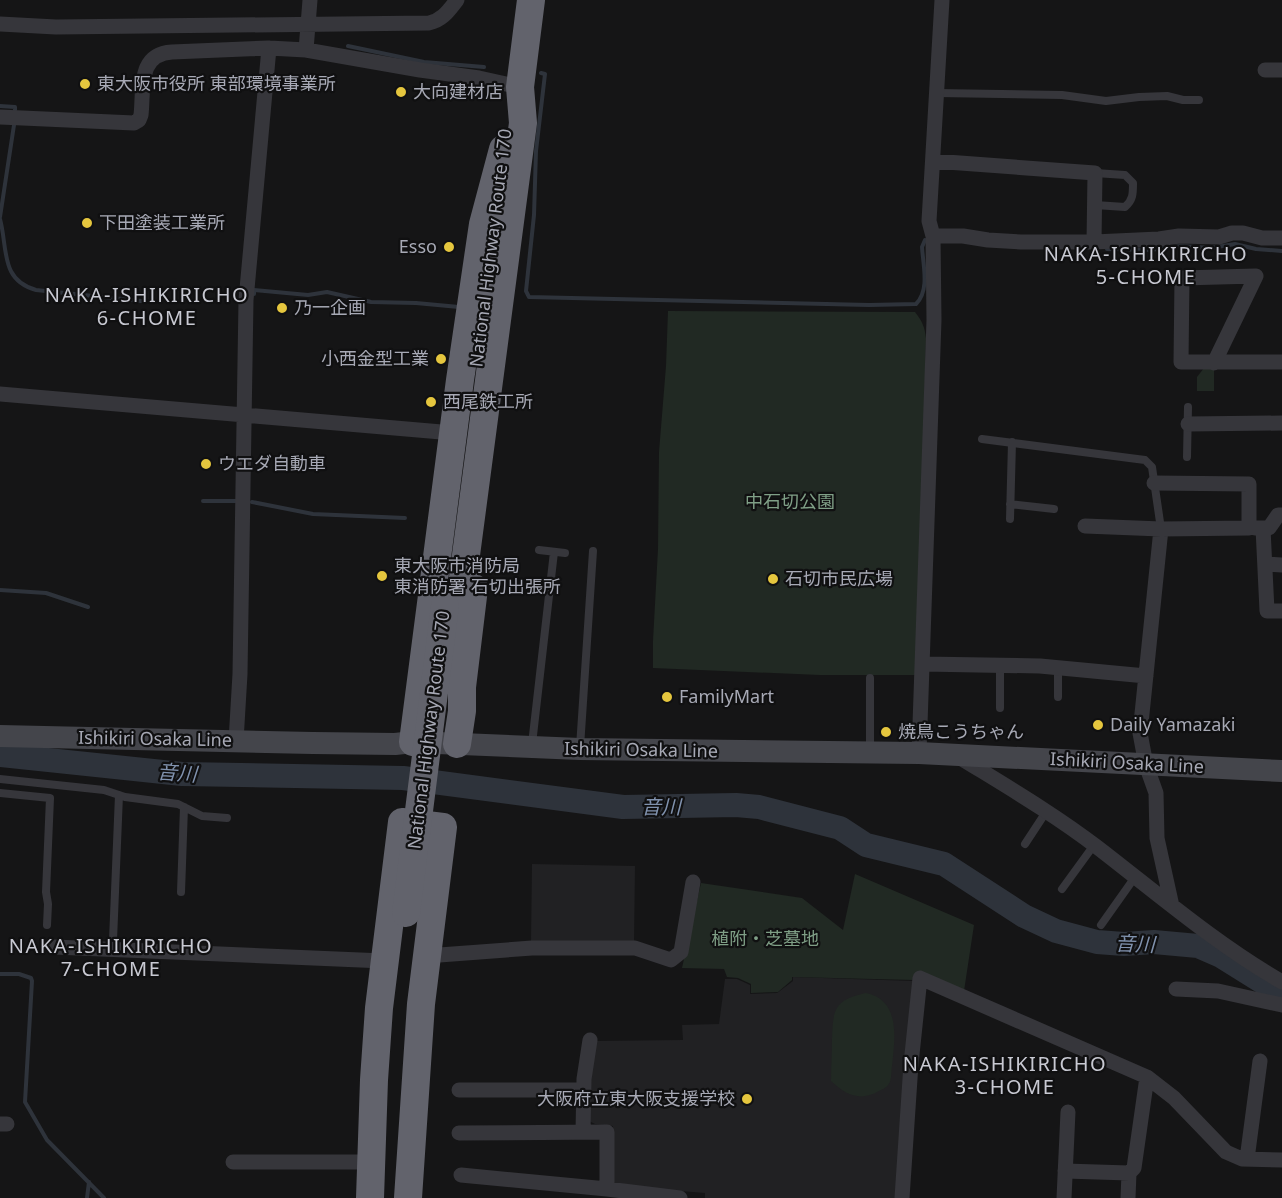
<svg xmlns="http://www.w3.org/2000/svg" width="1282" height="1198" viewBox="0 0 1282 1198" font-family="'Noto Sans','Noto Sans JP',sans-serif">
<rect width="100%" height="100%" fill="#151516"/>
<!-- built -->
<path fill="#212123" d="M532,864L635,866L634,943L531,941Z
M793,977L914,981L898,1198H705V1193L619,1186L612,1181L613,1126L595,1124L589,1121L590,1078L596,1041L683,1040L682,1025L719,1024L725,979H737L750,985V994L777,993L793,981Z"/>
<!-- green -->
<path fill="#212923" d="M668,311L915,312C922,321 925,327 926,339L918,675H820L653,668V641L658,549L659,452L666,366Z
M1204,368H1214V391H1197V377Z
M855,874L974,925L964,991L914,980L792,977V980L778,992L751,993V984L738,978L727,977L724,969L682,968L701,883L802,898L843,930Z
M866,993C905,1001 893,1048 891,1077C890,1085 886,1088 879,1091C860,1102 846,1095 831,1081C831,1067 832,1053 832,1039C833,1009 834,1000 866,993Z"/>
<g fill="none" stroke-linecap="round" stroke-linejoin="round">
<!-- stream -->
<path stroke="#2e333b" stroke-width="4" d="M348,46L424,62L484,67
M541,73L545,74L536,151L534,215L526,291L529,297L869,305L916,304C930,290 923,265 922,247L925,240
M0,106L15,107V110
M0,217L14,125
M0,219C8,249 0,280 36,290L141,301
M1107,249L1150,250L1181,246L1211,248L1235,244L1256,249L1282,251
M254,294V290L308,295L327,292L371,302L416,303L459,307
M203,501H236
M252,502L313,514L405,518
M0,590L46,593L88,607
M0,974H19L31,978L32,981L25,1102L47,1140L104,1198
M87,1198L89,1182"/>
<!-- river -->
<path stroke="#2e333b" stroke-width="24" d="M0,755L182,774L403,778L623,807L736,805L759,807L840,828L866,845L944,864L1024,916L1056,931L1097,942L1124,944L1154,942L1198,946L1221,956L1282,994"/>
<!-- lane -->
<path stroke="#36363b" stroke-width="8" d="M937,93L1062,95L1106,101L1139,97L1167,96L1183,100H1199
M1095,173L1125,175L1133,183C1133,194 1133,200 1125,207L1095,205
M982,439L1145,460L1152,467L1161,529
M1187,457L1188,407
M1010,504L1054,509
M1010,519L1012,442
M539,550L565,553
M1000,665V708
M1058,667V697
M870,678V749
M532,744L554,552
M580,747L593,551
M0,779L104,790L125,797L178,804L202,816L227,818
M0,793L50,798L46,892L48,904L47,925
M1025,844L1046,812
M1062,889L1094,845
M181,892L184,807
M1101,925L1135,877
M113,940L119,795"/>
<!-- street -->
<path stroke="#36363b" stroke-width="15" d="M0,24L56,27L429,23C443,20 449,10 457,0
M306,50L310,0
M1265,70H1282
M0,117L134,123L139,120L141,115C144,89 137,54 172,52L269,48L306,50L420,70L479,78L520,87
M933,161L1095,173L1094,242
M933,236H963L988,240L1021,242H1094L1159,239L1179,236L1219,237L1232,233H1243L1262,238H1282
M1214,363L1256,276L1182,278L1181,362H1282
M0,394L453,433
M1188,424L1282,423
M1085,526L1161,529L1249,528V484L1154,483
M1255,528H1269L1278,515H1282
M1263,528L1267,611H1282
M1161,529L1140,733L1146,765L1156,793L1157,838L1172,906
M1265,564L1282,565
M923,664L1040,666L1146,676
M236,741L240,674L246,300L269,48
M919,753L934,320L933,236L929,221L942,0
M959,757C1006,786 1054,814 1097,847C1158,894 1216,944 1282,982
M54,947L384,961
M426,956L532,948H635L671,960L681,952L693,882
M1176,989L1218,991L1282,1005
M459,1090H584
M0,1124H7
M583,1132L584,1079L590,1040
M459,1133L607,1132V1189
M1247,1159L1260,1061
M233,1162H370
M1065,1171L1129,1173L1134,1168L1147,1077
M461,1175L607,1189L680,1198
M902,1198L911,1064L920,978L1147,1077L1174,1098L1226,1152L1242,1159L1282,1160
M1064,1198L1068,1112
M1128,1198L1129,1173"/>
<!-- secondary -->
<path stroke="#44454b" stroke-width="22" d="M0,736L313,743L395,744L413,742L580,749L919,753L1282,771"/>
<!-- highway -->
<path stroke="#62636c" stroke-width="28" d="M459,608L523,123L520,87L531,0
M413,742L460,380L483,224L503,149
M457,744L462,711V687L474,588
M370,1198L374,1080L379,1008L402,822L443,827L421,1004L408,1198"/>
<!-- highway-bridge -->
<path stroke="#62636c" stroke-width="28" d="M406,913L445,606"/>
</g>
<!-- markers -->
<g fill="#e5c63e" stroke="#101011" stroke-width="2">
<circle cx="85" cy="84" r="6"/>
<circle cx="401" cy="92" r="6"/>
<circle cx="87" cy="223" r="6"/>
<circle cx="449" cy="247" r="6"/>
<circle cx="282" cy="308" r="6"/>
<circle cx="441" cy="359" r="6"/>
<circle cx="431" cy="402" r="6"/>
<circle cx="206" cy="464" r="6"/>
<circle cx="382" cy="576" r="6"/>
<circle cx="773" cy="579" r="6"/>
<circle cx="667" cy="697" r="6"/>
<circle cx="1098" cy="725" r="6"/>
<circle cx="886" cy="732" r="6"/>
<circle cx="747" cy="1099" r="6"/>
</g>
<g text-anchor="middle" stroke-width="4.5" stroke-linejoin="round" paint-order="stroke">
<!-- poi labels -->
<g font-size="18" fill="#a7a9b5" stroke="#101011" text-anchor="start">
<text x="97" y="90">東大阪市役所 東部環境事業所</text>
<text x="413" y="98">大向建材店</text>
<text x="99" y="229">下田塗装工業所</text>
<text x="437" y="253" text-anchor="end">Esso</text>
<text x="294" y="314">乃一企画</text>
<text x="429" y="365" text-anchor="end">小西金型工業</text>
<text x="443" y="408">西尾鉄工所</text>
<text x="218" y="470">ウエダ自動車</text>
<text x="394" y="572">東大阪市消防局<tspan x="394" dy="21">東消防署 石切出張所</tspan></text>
<text x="785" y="585">石切市民広場</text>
<text x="679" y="703">FamilyMart</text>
<text x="1110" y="731">Daily Yamazaki</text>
<text x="898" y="738">焼鳥こうちゃん</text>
<text x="735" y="1105" text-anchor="end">大阪府立東大阪支援学校</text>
</g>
<!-- street labels -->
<g font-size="18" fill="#a7a9b5" stroke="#101011">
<text transform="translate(491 248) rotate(-83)" y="6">National Highway Route 170</text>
<text transform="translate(429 730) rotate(-83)" y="6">National Highway Route 170</text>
<text transform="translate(155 739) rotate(1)" y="6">Ishikiri Osaka Line</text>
<text transform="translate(641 750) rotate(1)" y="6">Ishikiri Osaka Line</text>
<text transform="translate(1127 763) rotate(3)" y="6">Ishikiri Osaka Line</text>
</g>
<!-- park labels -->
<g font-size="18" fill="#7f9f86" stroke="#101011">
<text x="790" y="508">中石切公園</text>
<text x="765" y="945">植附・芝墓地</text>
</g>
<!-- neighbourhood labels -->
<g font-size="20" letter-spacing="1.5" fill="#c8c9d2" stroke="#101011">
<text x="1146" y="261">NAKA-ISHIKIRICHO<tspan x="1146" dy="23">5-CHOME</tspan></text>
<text x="147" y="302">NAKA-ISHIKIRICHO<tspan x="147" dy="23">6-CHOME</tspan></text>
<text x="111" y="953">NAKA-ISHIKIRICHO<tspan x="111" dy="23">7-CHOME</tspan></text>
<text x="1005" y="1071">NAKA-ISHIKIRICHO<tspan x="1005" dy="23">3-CHOME</tspan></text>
</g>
<!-- water labels -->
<g font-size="20" font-style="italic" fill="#8092ae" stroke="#101011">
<text transform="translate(177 773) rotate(4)" y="7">音川</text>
<text x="661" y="814">音川</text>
<text transform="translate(1135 944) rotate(2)" y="7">音川</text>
</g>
</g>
</svg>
